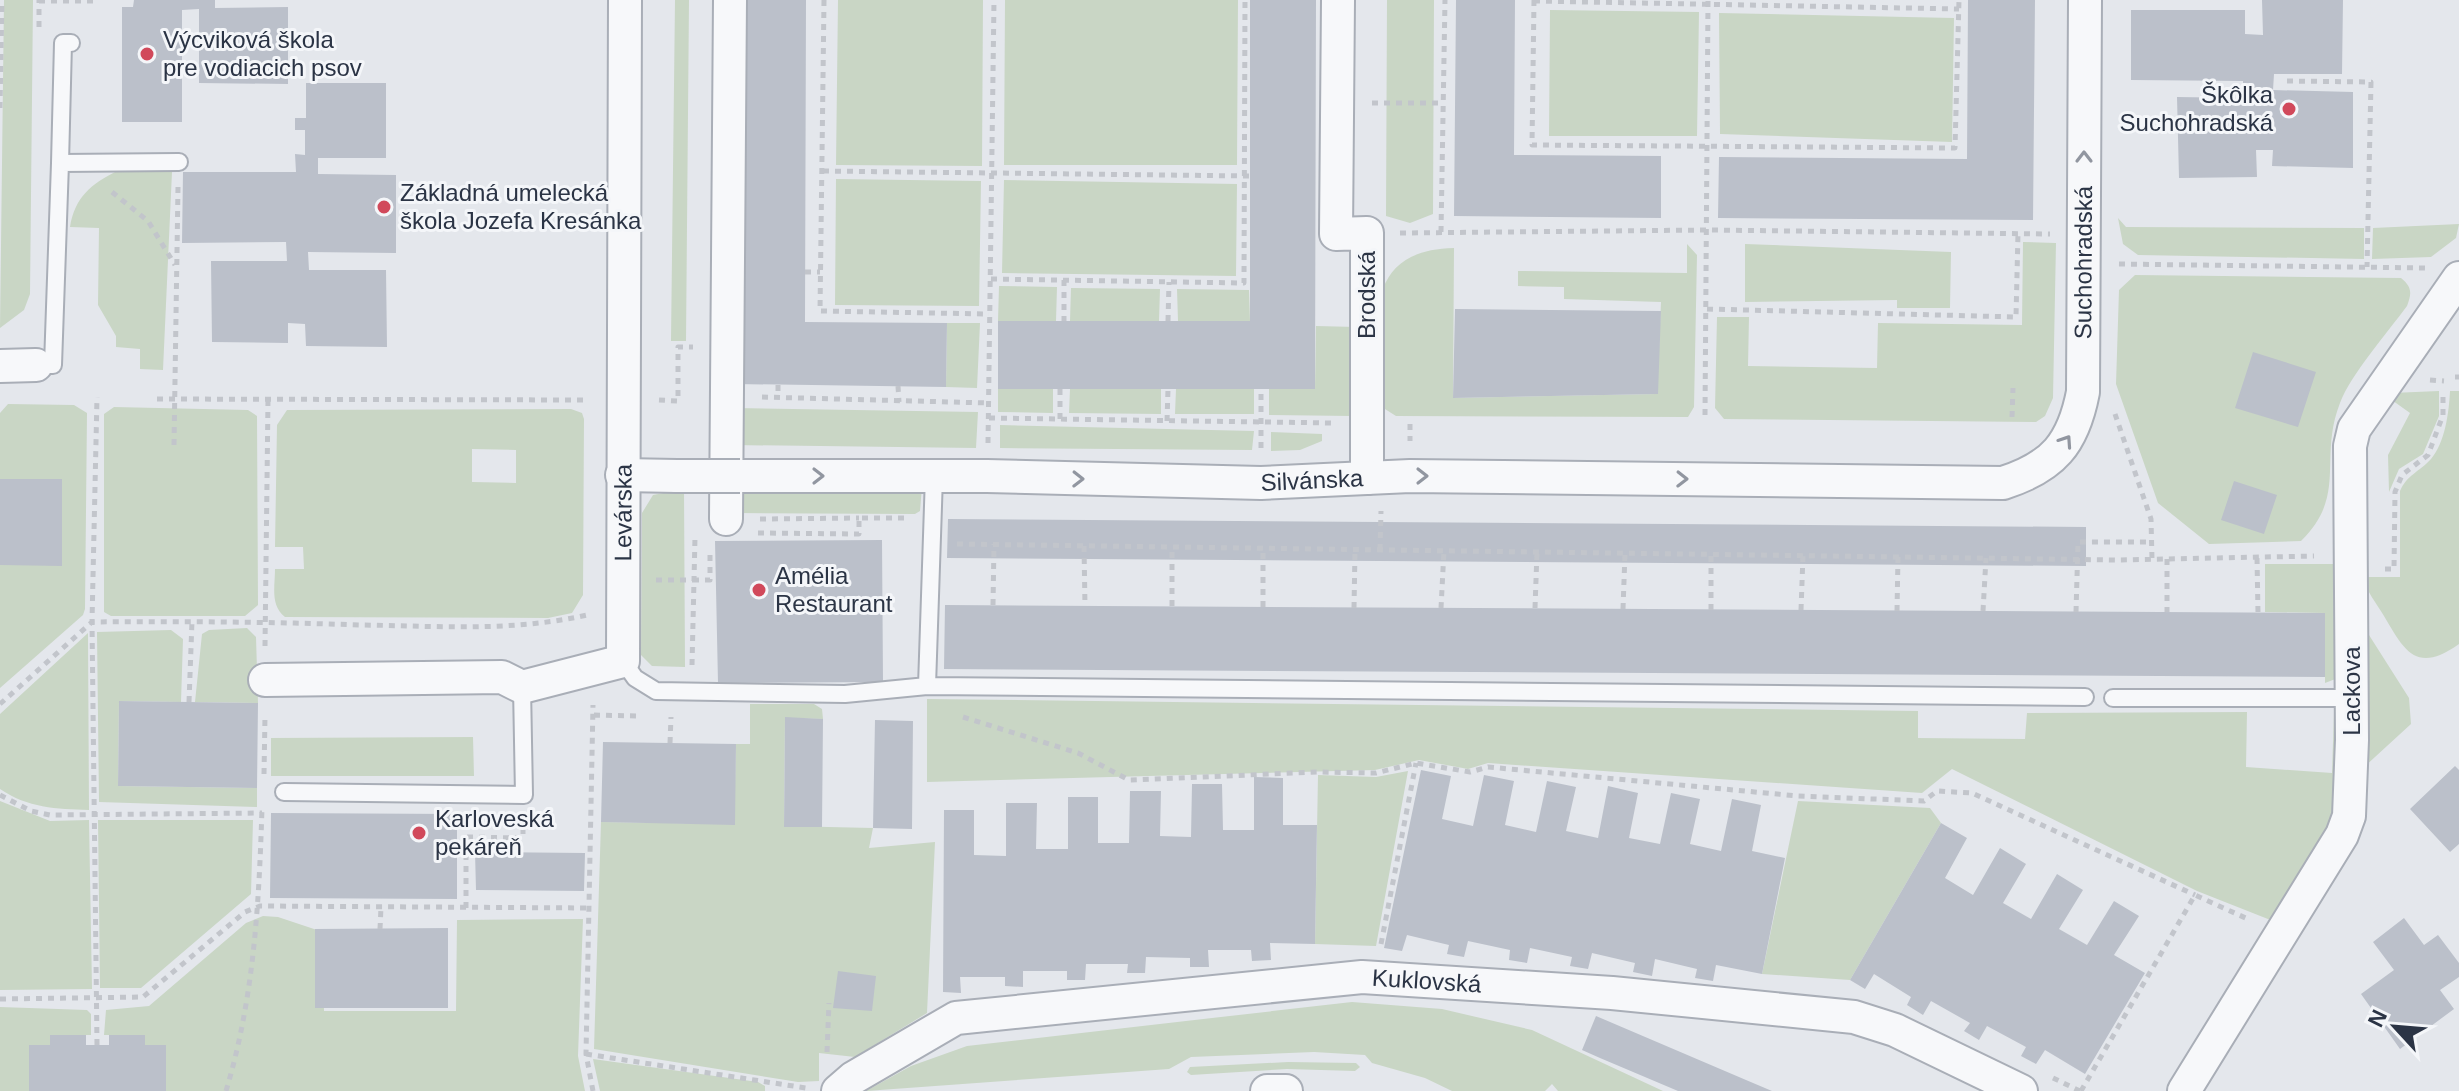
<svg xmlns="http://www.w3.org/2000/svg" width="2459" height="1091" viewBox="0 0 2459 1091" font-family="Helvetica,sans-serif">
<rect width="100%" height="100%" fill="#e4e7ec"/>
<!-- green -->
<path fill="#c9d6c5" fill-rule="evenodd" d="M4,0H33L30,294L24,310L0,328Z
M675,0H689L686,341H671Z
M838,0H983L982,166L836,165Z
M1005,0H1238L1237,165H1004Z
M1387,0H1434L1433,214L1410,223L1386,216Z
M1550,10L1699,12L1697,136H1549Z
M1719,13L1954,18L1952,142L1720,134Z
M117,171L172,172L163,370L140,369V349L116,347V336L98,305L99,228L70,227C75,197 91,184 117,171Z
M836,179L981,181L979,306L835,305Z
M1004,180L1237,184L1236,276L1002,273Z
M2118,218L2126,227L2364,228V259L2138,255L2123,244Z
M2459,224L2456,238L2431,257L2372,259L2373,228Z
M2023,242L2056,243L2053,398L2045,416L2036,422L1724,419L1715,408L1717,317H1749L1748,366L1877,368L1878,323L2022,325Z
M1687,244L1697,255L1694,407L1688,417L1396,416L1377,404C1378,333 1357,250 1454,248L1453,398L1657,394L1661,302L1564,299V287L1518,286V271L1687,273Z
M1745,244L1951,252L1950,308H1897V300L1745,302Z
M2135,275L2401,278C2412,287 2412,293 2407,306C2388,332 2351,374 2340,403C2318,459 2348,495 2301,541L2209,544L2158,503L2116,384L2119,290Z
M999,286L1057,287L1056,321H998Z
M1071,288L1160,289L1159,321H1070Z
M1177,289L1249,290L1250,321H1178Z
M947,323H980L977,388L946,387Z
M1316,326L1356,327L1352,416L1269,415V389H1315Z
M998,389H1053V413L998,412Z
M1070,389H1161V414L1069,413Z
M1176,389H1254V414H1175Z
M2439,391V416L2423,454L2399,469L2389,492L2388,455L2410,413L2389,398L2392,393Z
M2450,391H2459V644C2417,674 2405,652 2384,616C2377,604 2365,590 2364,577H2400V491C2407,475 2419,472 2431,459C2445,443 2449,412 2450,391Z
M8,404L74,405L87,413L85,609L83,615L0,688V413Z
M114,407L248,410L257,416L258,605L245,616H111L104,612V414Z
M734,408L978,412L976,448L733,445Z
M571,409L582,413L584,419L583,595L572,613L548,618L285,617C270,605 275,587 275,569H304L303,547H275L277,425L287,410ZM472,449L516,450V483L472,482Z
M1000,425L1254,431L1252,450L1000,448Z
M1271,432L1322,434V441L1300,450L1271,451Z
M922,486L920,511L915,514L737,513L735,487Z
M684,489L685,667L652,666L641,655L642,513L653,495Z
M2265,564H2342L2338,678L2325,683V613L2265,612Z
M2362,624L2409,698L2411,724L2363,768Z
M247,628L256,637L258,703L195,702L202,634L209,630Z
M171,630L183,639L181,702L119,701L118,786L257,788V807L99,802L97,632Z
M88,633L89,810C56,809 28,808 0,789V714Z
M927,699L1918,711V738L2025,739L2027,713L2247,712L2246,767L2332,773L2334,712L2342,716L2334,815L2273,921L2197,891L1952,769L1922,793L1488,763L1468,769L1419,760L1375,770L927,782Z
M750,704H814L822,709L823,719L785,718L784,826L873,828L869,848L935,842L927,1013L855,1057L819,1053V1081L798,1082L594,1049L601,822L734,824L736,744H750Z
M473,737L474,776H271V738Z
M1408,771L1376,946L1315,944L1318,775L1376,777Z
M0,801L50,821L89,820L92,989L0,990Z
M1798,801L1930,808L1941,823L1850,980L1762,974Z
M98,820H253L251,894L141,988H100Z
M263,916L278,917L323,932L324,1011H456L457,920L583,919L578,1056L585,1091H166V1046L145,1045V1035H104L106,1010L149,1006L246,923Z
M1352,1002L1442,1009L1532,1030L1663,1091H1558L1552,1084L1545,1091H1452L1425,1078L1372,1063L1365,1055L1314,1052L1191,1057L1169,1069L866,1091L911,1066L967,1046Z
M0,1007L87,1010L91,1014V1035H50V1045H29V1091H0Z
M593,1059L758,1082L765,1086V1091H600Z
M1288,1062L1356,1063L1360,1067L1355,1071L1287,1069L1191,1075L1187,1072L1190,1067Z"/>
<!-- building -->
<path fill="#bbc0ca" d="M134,0H215V8L288,7V84L199,83V9L182,10V122H122V7H133Z
M743,0H806L805,322L947,323L946,387L736,384Z
M1250,0H1316L1315,389H998V321H1250Z
M1456,0H1515L1514,155L1661,156V218L1454,216Z
M1968,0H2035L2033,220L1718,218L1719,157L1967,159Z
M2262,0H2343L2342,74H2274L2273,90L2353,92V168L2272,166L2273,150H2256L2257,177L2179,178L2177,97L2243,98V81L2131,80V10H2245V34L2263,35Z
M306,83H386V158H318V174L396,175V253L308,252L309,270H386L387,347L306,346L305,324L288,323V343L212,342L211,261H287L286,242L182,243L183,172H296L295,154L305,155V130H295V118H306Z
M1455,309L1661,311L1658,394L1453,398Z
M2253,352L2316,372L2298,427L2235,408Z
M0,479H62V566L0,565Z
M2234,481L2277,495L2264,534L2221,520Z
M948,519L2086,527V566L947,558Z
M882,540L883,682L718,683L715,541Z
M945,605L2325,613V677L944,669Z
M119,701L258,703L257,788L118,786Z
M785,717L823,719L822,827H784Z
M875,720L913,721L912,829L873,828Z
M603,742L736,744L735,825L601,822Z
M2455,766L2459,770V844L2450,852L2410,809Z
M1421,770L1451,776L1442,819L1473,826L1484,775L1514,781L1505,825L1536,832L1547,781L1576,787L1566,831L1598,838L1608,786L1638,793L1629,838L1660,844L1671,793L1700,799L1690,844L1721,851L1732,799L1761,805L1752,851L1785,858L1762,974L1716,965L1713,981L1695,978L1697,969L1655,959L1652,976L1633,972L1635,963L1592,953L1588,969L1570,966L1572,957L1530,948L1527,963L1509,960L1510,950L1468,941L1464,957L1447,954L1449,945L1407,935L1402,951L1384,948Z
M1254,777L1283,778V825H1317L1315,944L1270,943L1271,960L1252,961L1251,950H1208L1209,967H1190V958L1146,957L1145,973H1127L1128,964H1086L1085,980H1067V971H1023V987L1005,986V977H960L961,993L943,992L944,810H974V855L1006,856V803H1037L1036,849H1068V797H1098V843H1129L1130,791H1161L1160,836L1191,837L1192,784H1222L1223,830H1254Z
M271,813L457,814V899L270,898Z
M1941,823L1967,838L1945,878L1973,895L2000,848L2026,864L2003,903L2031,919L2057,874L2083,890L2059,929L2087,945L2114,901L2139,916L2114,955L2145,973L2085,1074L2045,1050L2036,1064L2021,1056L2026,1047L1987,1026L1979,1040L1964,1031L1970,1023L1931,1001L1923,1015L1907,1005L1911,997L1874,974L1865,989L1850,980Z
M475,852L585,853L584,891L476,890Z
M2404,918L2424,945L2438,935L2459,963V977L2440,990L2454,1009L2400,1049L2361,994L2394,970L2373,942Z
M448,928V1008H315V929Z
M838,971L876,976L872,1011L833,1008Z
M1596,1016L1746,1080L1772,1091H1678L1600,1058L1582,1050Z
M50,1035H86V1045H109V1035H145V1045H166V1091H29V1045H50Z"/>
<g fill="none" stroke-linecap="round" stroke-linejoin="round">
<!-- lane casing -->
<g stroke="#a9aeb7" stroke-width="20">
<path id="lane" d="M60,163L63,43H71
M36,365H53L60,163L179,162
M934,476L927,686L2085,697
M623,661L635,678L656,691L845,694L927,686
M2113,698H2353
M284,792L524,795L522,687"/>
</g>
<!-- street casing -->
<g stroke="#a9aeb7" stroke-width="36">
<g id="street">
<path d="M1338,0L1336,234L1367,233V478"/>
<path d="M0,366L36,365"/>
<path d="M622,475L677,476"/>
<path id="s1" d="M740,476H987L1261,483L1410,476L2003,483C2053,467 2073,444 2083,392L2085,0"/>
<path d="M726,519L730,0"/>
<path id="s2" d="M265,680L502,677L522,687L623,661L625,0"/>
<path id="s3" d="M838,1091L853,1078L956,1018L1362,977L1612,993L1854,1017L1895,1030L2021,1091"/>
<path d="M1267,1091H1286"/>
<path d="M2184,1091L2342,835L2349,816L2352,740L2350,446L2354,429L2459,278"/>
</g>
</g>
<!-- path -->
<path stroke="#c2c5cb" stroke-width="5" stroke-dasharray="6 6" stroke-linecap="butt" d="M824,0L820,311L989,314
M1534,0L1532,145L1955,148L1959,0
M39,1H99
M1534,1L1959,9
M39,27V0
M2287,81L2371,82L2367,267
M1372,103H1443
M0,108L2,0
M823,171L1249,176
M112,192L148,221L175,265
M1441,232L1445,0
M1400,233L1708,230L2050,234
M2119,264L2425,268
M805,272H820
M991,279L1244,283L1245,0
M1064,280V321
M1707,309L2016,317L2018,233
M1168,321L1169,282
M2455,377H2459
M2430,380L2444,381
M778,385V397
M898,386L899,402
M1060,389V419
M762,397L989,403
M157,399L589,400
M659,400L678,401V347H693
M2115,414L2151,519L2152,559
M1705,415L1708,0
M2012,417L2013,388
M989,418L1333,423
M1167,421L1168,389
M1410,424V441
M988,443L994,0
M174,445L178,187
M1261,448V389
M760,519L859,518
M758,533L859,534V518H904
M957,544L2115,560L2314,556
M1084,546L1085,606
M1380,550L1381,511
M2257,558L2258,613
M2167,559V612
M2385,569H2394L2395,492L2402,475L2428,455L2443,415V393
M656,580H694L695,537
M993,605L994,544
M1172,606V547
M1263,607V548
M1354,608L1355,550
M1441,608L1444,550
M1535,608L1537,552
M1623,609L1625,553
M1711,610V554
M1801,610L1803,555
M1897,611L1898,556
M1983,611L1986,558
M2076,612L2078,542H2152
M265,646L268,399
M692,665L694,580H710V550
M189,702L192,621
M0,704L92,622C182,621 272,622 362,625C439,626 512,632 587,615
M594,715L641,716
M963,717L1078,753L1129,780L1319,772L1376,773L1416,763L1470,772L1488,767L1798,796L1924,801L1937,791L1972,793L2195,895
M670,743L671,717
M264,774L265,716
M0,795L31,811L50,815L262,813
M466,908V837L523,838V820
M380,929L381,907
M1381,944L1416,763
M0,999L143,997L245,912L260,906L590,908
M97,1045L92,622L97,397
M827,1052L829,1003
M586,1054L806,1088
M2053,1078L2080,1091
M226,1091C254,998 259,904 262,808
M593,1091L586,1054L593,705
M2081,1091L2195,895L2250,920"/>
<!-- lane -->
<use href="#lane" stroke="#f7f8fa" stroke-width="16"/>
<!-- street -->
<use href="#street" stroke="#f7f8fa" stroke-width="32"/>
<!-- street-bridge casing -->
<g stroke="#a9aeb7" stroke-width="36" stroke-linecap="butt">
<path id="street-bridge" d="M677,476H740"/>
</g>
<!-- street-bridge -->
<use href="#street-bridge" stroke="#f7f8fa" stroke-width="32"/>
</g>
<!-- one-way arrows -->
<defs><path id="oneway-chevron" d="M-2-3.5L2.5 0L-2 3.5" fill="none" stroke-width="1.6" stroke-linecap="round" stroke-linejoin="round" transform="scale(2)"/></defs>
<g stroke="#9196a0">
<use href="#oneway-chevron" transform="translate(2084 157) rotate(-90)"/>
<use href="#oneway-chevron" transform="translate(2066 441) rotate(-56)"/>
<use href="#oneway-chevron" transform="translate(818 476)"/>
<use href="#oneway-chevron" transform="translate(1422 476)"/>
<use href="#oneway-chevron" transform="translate(1078 479) rotate(1)"/>
<use href="#oneway-chevron" transform="translate(1682 479) rotate(1)"/>
</g>
<!-- markers -->
<g fill="#d1495b" stroke="#f4f6f9" stroke-width="3">
<circle cx="147" cy="54" r="8"/>
<circle cx="2289" cy="109" r="8"/>
<circle cx="384" cy="207" r="8"/>
<circle cx="759" cy="590" r="8"/>
<circle cx="419" cy="833" r="8"/>
</g>
<g text-anchor="middle" stroke-width="6" stroke-linejoin="round" paint-order="stroke">
<!-- poi labels -->
<g font-size="24" fill="#2b3445" stroke="#f4f6f9" text-anchor="start">
<text x="163" y="48">Výcviková škola<tspan x="163" dy="28">pre vodiacich psov</tspan></text>
<text x="2273" y="103" text-anchor="end">Škôlka<tspan x="2273" dy="28">Suchohradská</tspan></text>
<text x="400" y="201">Základná umelecká<tspan x="400" dy="28">škola Jozefa Kresánka</tspan></text>
<text x="775" y="584">Amélia<tspan x="775" dy="28">Restaurant</tspan></text>
<text x="435" y="827">Karloveská<tspan x="435" dy="28">pekáreň</tspan></text>
</g>
<!-- street labels -->
<g font-size="24" fill="#2b3445" stroke="#f4f6f9">
<text dy="8" stroke="none"><textPath href="#s1" startOffset="1522">Suchohradská</textPath></text>
<text transform="translate(1367 295) rotate(-90)" y="8">Brodská</text>
<text dy="8" stroke="none"><textPath href="#s1" startOffset="572">Silvánska</textPath></text>
<text dy="8" stroke="none"><textPath href="#s2" startOffset="512">Levárska</textPath></text>
<text transform="translate(2352 691) rotate(-90)" y="8">Lackova</text>
<text dy="8" stroke="none"><textPath href="#s3" startOffset="612">Kuklovská</textPath></text>
</g>
</g>
<!-- north arrow -->
<g transform="translate(2395 1027) rotate(296)" stroke="#f4f6f9" stroke-width="6" paint-order="stroke">
<path d="M0-6L14 30L0 20L-14 30Z" fill="#2b3445"/>
<text y="-12" font-size="22" font-weight="bold" text-anchor="middle" fill="#2b3445">N</text>
</g>
</svg>
